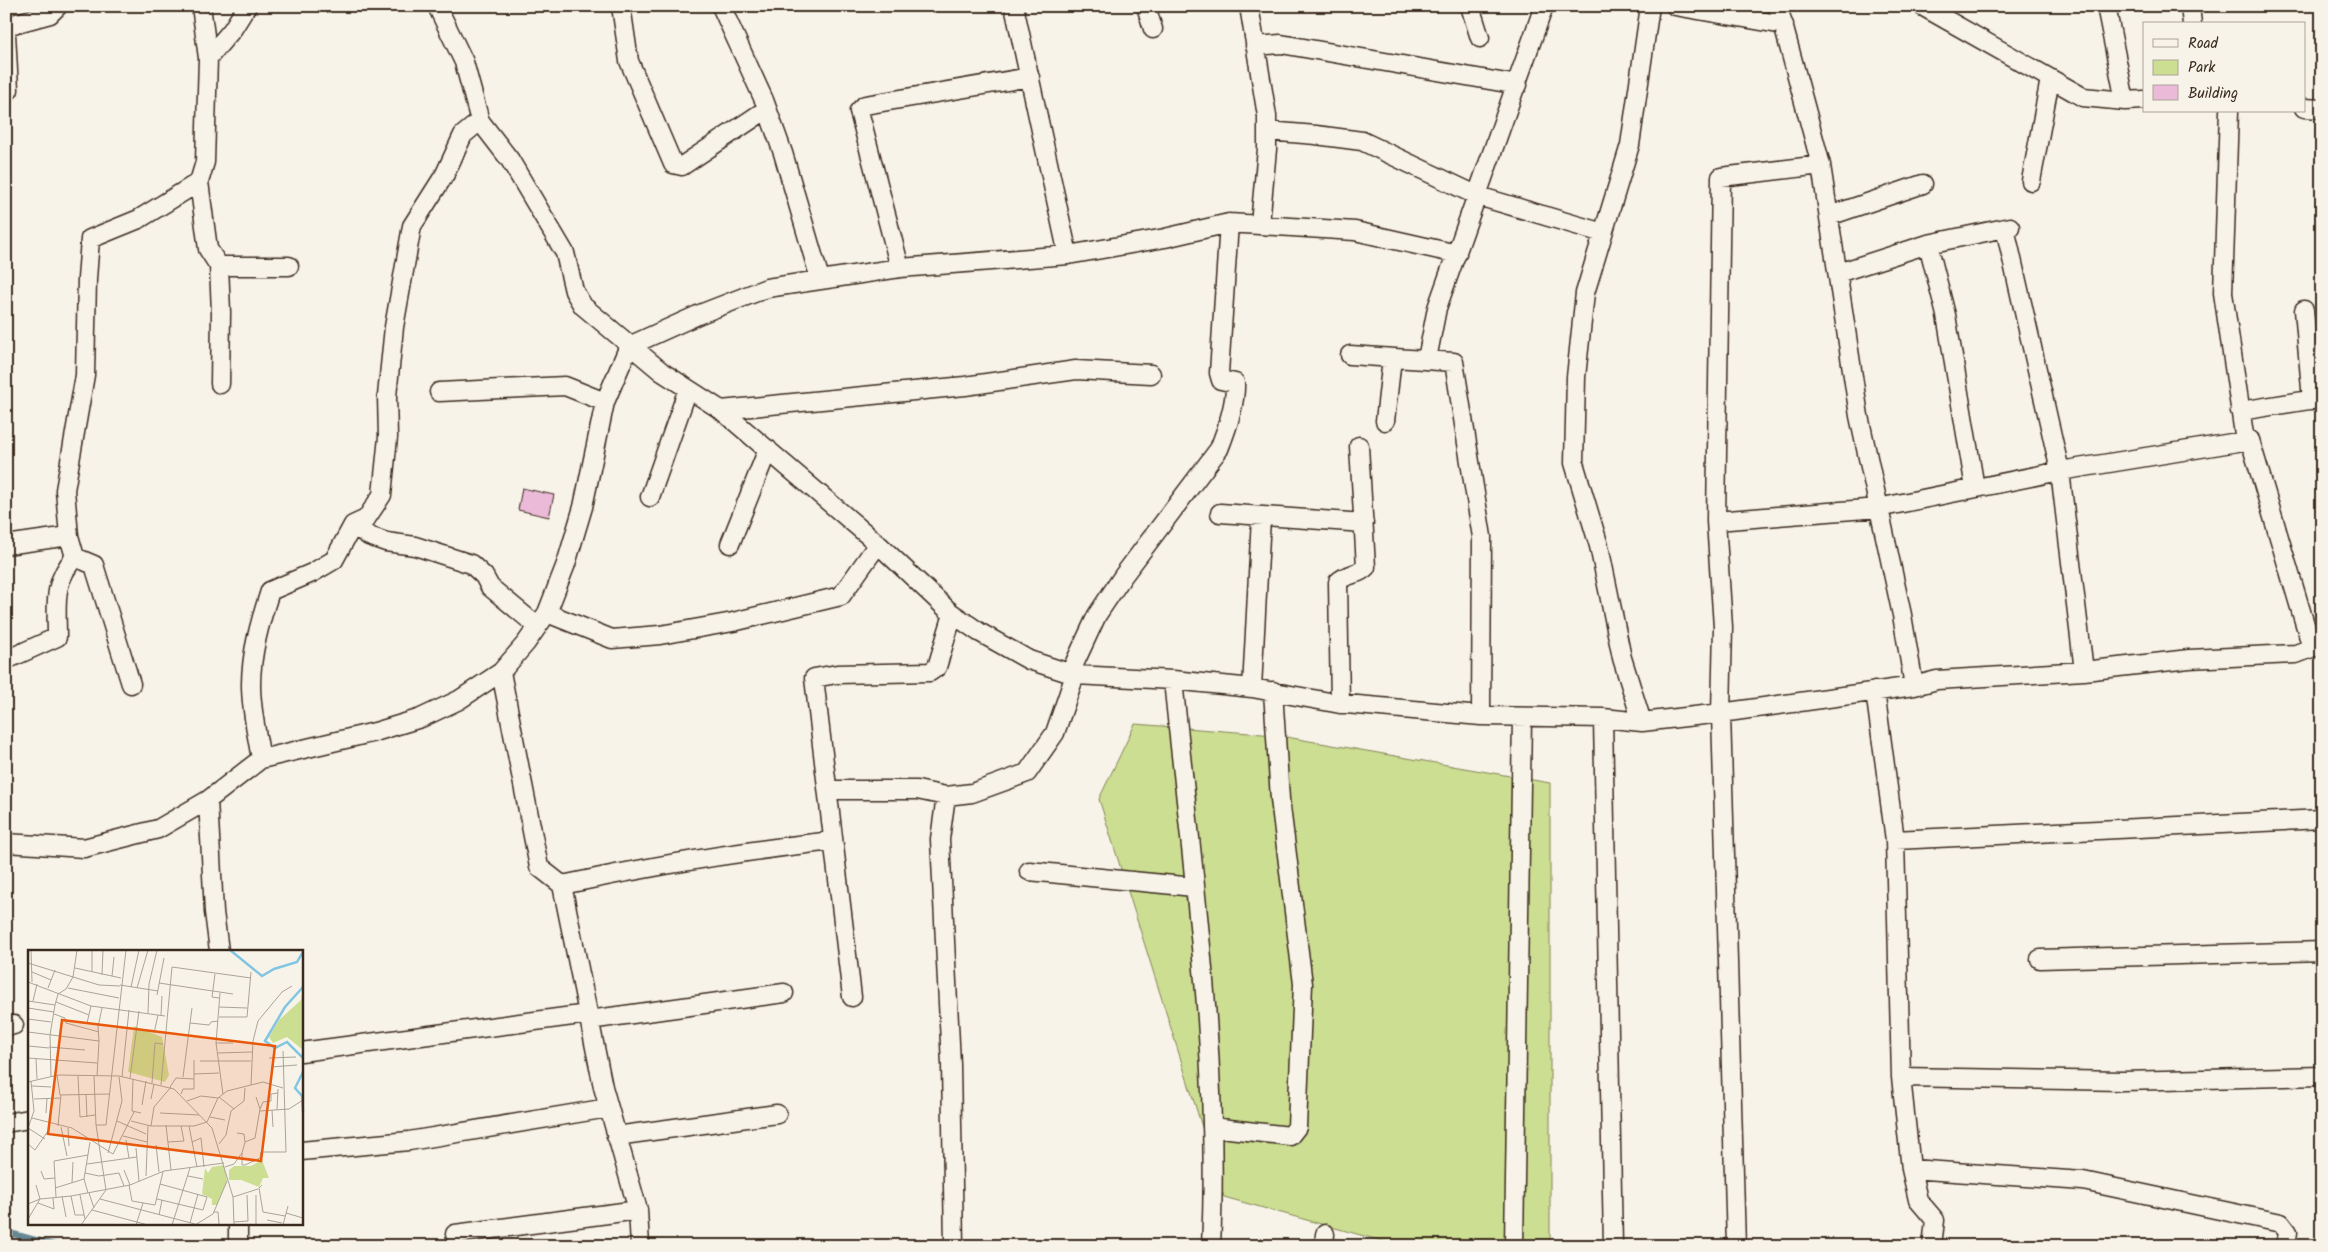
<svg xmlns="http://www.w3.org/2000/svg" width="2328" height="1252" viewBox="0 0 2328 1252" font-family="Kalam,sans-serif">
<rect width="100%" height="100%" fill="#f7f3e8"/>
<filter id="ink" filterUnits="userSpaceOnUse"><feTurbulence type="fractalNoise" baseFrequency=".02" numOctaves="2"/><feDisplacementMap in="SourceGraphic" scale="10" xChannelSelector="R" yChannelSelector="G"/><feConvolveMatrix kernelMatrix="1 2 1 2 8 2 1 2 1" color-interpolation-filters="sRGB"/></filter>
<g filter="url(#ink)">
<!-- green -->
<path fill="#ccde92" stroke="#848458" d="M1135,724L1275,735L1550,783V1246H1400L1224,1197L1099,799Z"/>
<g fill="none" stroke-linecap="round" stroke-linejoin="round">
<!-- stream -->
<path stroke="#668794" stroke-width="6" d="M6,1232L58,1246"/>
</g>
<!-- building -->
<path fill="#ecbad9" stroke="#3b2a1e" d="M522,488L554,495L549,517L518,510Z"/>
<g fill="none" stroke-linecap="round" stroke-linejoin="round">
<!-- minor casing -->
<g stroke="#3b2a1e" stroke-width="21">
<path id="minor" d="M201,6L208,58
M437,6L464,62L480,121L510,160L565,253L574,291L583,306L662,372L721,410L878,544L950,612L979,632L1029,660L1075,675L1173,680L1252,688L1335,703L1481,716L1603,718L1642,722L1721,713L1914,686L1937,680L2084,671L2189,659L2296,654L2322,644
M621,6L629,61L673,164L682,166L767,109
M721,6L764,100L783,153L820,279
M1014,6L1068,255
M1146,6L1153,29
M1249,6L1267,116V149L1260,224
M1470,6L1480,38
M1675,6L1784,25
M1778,6L1821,165L1859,416L1902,615L1914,686
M1922,6L2083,97L2125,101L2144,100
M2106,6L2125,101
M2190,6L2192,24
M6,26L50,14L58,6
M6,33L9,90H6
M1255,46L1281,44L1518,85
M2304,108L2322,109
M2229,111L2223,293L2245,441
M1267,131L1316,135L1362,141L1478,196L1603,233
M2031,181L2050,79
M199,182L208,249L219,266H289
M1829,216L1923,184
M2005,228L2060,471L2084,671
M1928,244L1946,315L1975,488
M219,266L221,312L220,384
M900,268L859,111L865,105L1030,77
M1838,273L1928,244L2010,227
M2304,310L2312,400
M1350,355L1454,362L1482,537L1481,716
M1427,359L1437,308L1544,6
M439,392L565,386L605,402
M721,410L965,386L1076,370L1151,374
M2240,411L2322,398
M1385,421L1392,358
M650,497L688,389
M1220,513L1364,523
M1716,521L1878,508L2060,471L2250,440L2312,648
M353,525L369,536L386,542L415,546L471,564L484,576L490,587L537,626
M730,544L768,449
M6,545L69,536
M75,557L69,536L65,490L85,375L87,279L90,239L139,219L199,182L205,162L208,58L232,30L247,6
M547,613L612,639L660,635L733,622L841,596L878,544
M6,660L57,637C57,604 52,583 75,557L94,565L131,684
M501,672L539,867L562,885L603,1087L638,1210L640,1246
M1070,673L1097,615L1123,576L1219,449C1227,429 1236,404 1235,383L1221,380L1219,373L1229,223
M1173,680C1192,868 1220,1056 1211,1246
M1252,688L1261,518
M1875,691L1895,840L1901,1077
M1340,704L1338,582C1346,573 1358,576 1366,567L1359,446
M1603,718L1613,1246
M1642,722L1622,658L1599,546L1574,463L1576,377L1585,293L1630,145L1650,6
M261,759C257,735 251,710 251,685C251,653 260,622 270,591L312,573L334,560L353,525L366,519L382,495L388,437L387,396L394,327L412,226L445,174L463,135L480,121
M828,790H917L946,796L972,793L1027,773L1055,733L1075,675
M946,796L940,839L951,1064L954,1246
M208,800L214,912L219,951
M1895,840L2322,819
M6,843L84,848L158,829L208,800L261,759L375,732L421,718L459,700L501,672L526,643L547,613L566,564L583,507L605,402L629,346L700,314L767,288L900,268L1068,255L1165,238L1229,223L1355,231L1457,254
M1029,871L1194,887
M562,885C651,866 741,851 832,841
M2040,959L2322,951
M852,997L814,678L837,674L930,672L937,667L953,614
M589,1020L784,993
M6,1026L14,1025
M301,1052L588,1014
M6,1123L29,1119
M1212,1127L1290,1136L1297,1127L1303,984L1280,799L1273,691
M616,1136L777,1114
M301,1151L409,1141L608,1108
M1911,1169L2083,1181L2281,1223L2288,1232L2286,1246
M238,1223V1246
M455,1234L638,1210
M1324,1246L1325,1234
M1514,1246L1522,717
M1736,1246L1721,713L1723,627L1716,521L1721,177L1821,165
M1932,1246L1935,1220L1918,1200L1911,1169L1901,1077L2123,1081L2322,1076"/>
</g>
<!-- minor -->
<use href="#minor" stroke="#f7f3e8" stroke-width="18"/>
</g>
</g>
<!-- overview -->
<g transform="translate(28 950)">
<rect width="275" height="275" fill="#f7f3e8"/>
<path d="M275,40V100L259,87L245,93L241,87L251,70L273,50ZM106,76L134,87L141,125L137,132L100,122ZM234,210L241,228H235L231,237L213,230H201V220L206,216H223ZM196,215L199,230L189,255H184V249L174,244L177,218L180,223L184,217Z" fill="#ccde92"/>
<path fill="none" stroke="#82c5e3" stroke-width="2.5" d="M202,0L234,26L246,19L269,12L275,2M275,37L257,57L237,91L247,98L259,92L275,108M275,122L267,138L274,146L275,162"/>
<path fill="none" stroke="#aca397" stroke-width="1" d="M3,0L4,32M0,13L71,35L92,36M47,18L93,28M4,22L23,30M64,22V0M187,24L184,47L191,48M74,25L75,0M84,26L86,7M0,32L63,56L137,66M131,33L205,44M92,35L130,41M103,37L111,0M20,38L27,20M40,38L91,48M109,38L120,0M192,43L188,93L195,144M129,45L136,8M0,51L27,55M5,51L9,34M28,52L61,65M191,57L219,58M0,58L26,62M120,63L121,34L129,0M26,64L37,68L38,73L71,82M133,65L134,46M191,67H219L223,22M0,69L23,72M59,73L63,56M162,73L181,75L183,72L190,71M0,82L71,91L70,77L74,58M126,83L130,65M188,93H205M0,96L21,98M21,97L57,100M190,103L224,102M0,108L69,113M241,108L268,107M8,109L9,129M172,111H190M190,111H223M243,117L269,115M166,124L191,123M29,125L32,145L82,144M50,126L52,167M69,126L71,91M23,127L22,85L27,55L30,44L38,39L45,27L49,0M94,127L101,60M155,127L164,58M102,128L111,61M105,129L104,161L113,163M0,132L30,125L91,126L146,139L184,178L205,247L206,275M124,133L127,93L135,94M133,135L144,17L223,28M223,135L225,91L230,71L254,42L264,36M4,136L23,137M142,137L148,128L166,129M58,144L59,167M153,144L155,139H166V110M191,147L206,159M228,147L232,159L235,152L243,151V144L250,143M6,149L33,148M123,149L126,134M159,151L173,146L190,148M114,155L118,131M244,160L245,177M249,160L250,139M232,161L261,159L275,150M18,163L19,148M132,163L171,165M52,167L67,165M182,167L197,170M4,168L44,178L85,204L106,162M89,171L118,184M103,171L123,176H166L179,172L190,148L199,141L235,132L255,138M68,175H78L98,0M138,175L143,220M30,176L33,145M123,176L126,157L143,137M161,176L169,217M33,177L39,206M0,178L6,161L3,131M0,178L17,189M40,178L41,196M209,183L216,184L217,192M95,186L119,192M98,190L101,208M140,192L156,191L153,176M164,192L173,188L176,217M0,194L7,200L20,181M191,194L198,185L203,161L216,151L217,138M128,195L131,222M108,198L111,231M80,203L94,151L91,127M214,203V215H217L232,208L233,202H258L255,101M59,214L109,207M197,217L206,214L214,203L217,192L227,188L232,159M96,220L102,235M13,221L16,229L27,228M57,223L71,226L91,223L96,236M118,226L120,176M160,226L175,229M44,233L45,212M8,235L12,249L43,246L102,235L136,221L196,213M101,235L104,251L127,255L135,222M234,235L231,238L235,262L257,266M27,238L56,229M60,243L56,229L62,192M61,243L66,258M52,245L57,269M228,245V275M34,246L38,267M43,246L47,265H56M28,247L26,211L60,205M205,247L230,239M72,249L167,274M129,249L175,260L179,247L132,234M10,253L26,259L25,248M0,254L12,249L0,269M64,260L120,275M186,262H190L191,274M258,263L275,268M131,265L134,250M239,270L254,273M206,272L220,271L219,245M162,273L170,244M53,275L78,240L68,175L66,126M108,275L115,253M144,275L162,218M167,275L185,264L199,231M255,275L260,256"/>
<path fill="#e8590c" fill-opacity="0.15" stroke="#e8590c" stroke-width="2.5" d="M34,70L247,96L233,211L20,184Z"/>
<rect width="275" height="275" fill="none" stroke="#3b2a1e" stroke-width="2.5"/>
</g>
<!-- margin -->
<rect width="2328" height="1252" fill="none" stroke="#f7f3e8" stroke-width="25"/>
<rect x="12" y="12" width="2303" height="1227" fill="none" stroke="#3b2a1e" stroke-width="2" filter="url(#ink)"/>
<!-- legend -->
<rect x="2143" y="22" width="162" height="90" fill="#f7f3e8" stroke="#aca397"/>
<rect x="2153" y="39" width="25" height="8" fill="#f7f3e8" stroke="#aca397"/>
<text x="2188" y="48" font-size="15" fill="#3b2a1e">Road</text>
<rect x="2153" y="60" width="25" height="15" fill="#ccde92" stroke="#aca397"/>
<text x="2188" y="72" font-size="15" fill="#3b2a1e">Park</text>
<rect x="2153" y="85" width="25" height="15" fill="#ecbad9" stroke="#aca397"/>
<text x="2188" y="98" font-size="15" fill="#3b2a1e">Building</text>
</svg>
